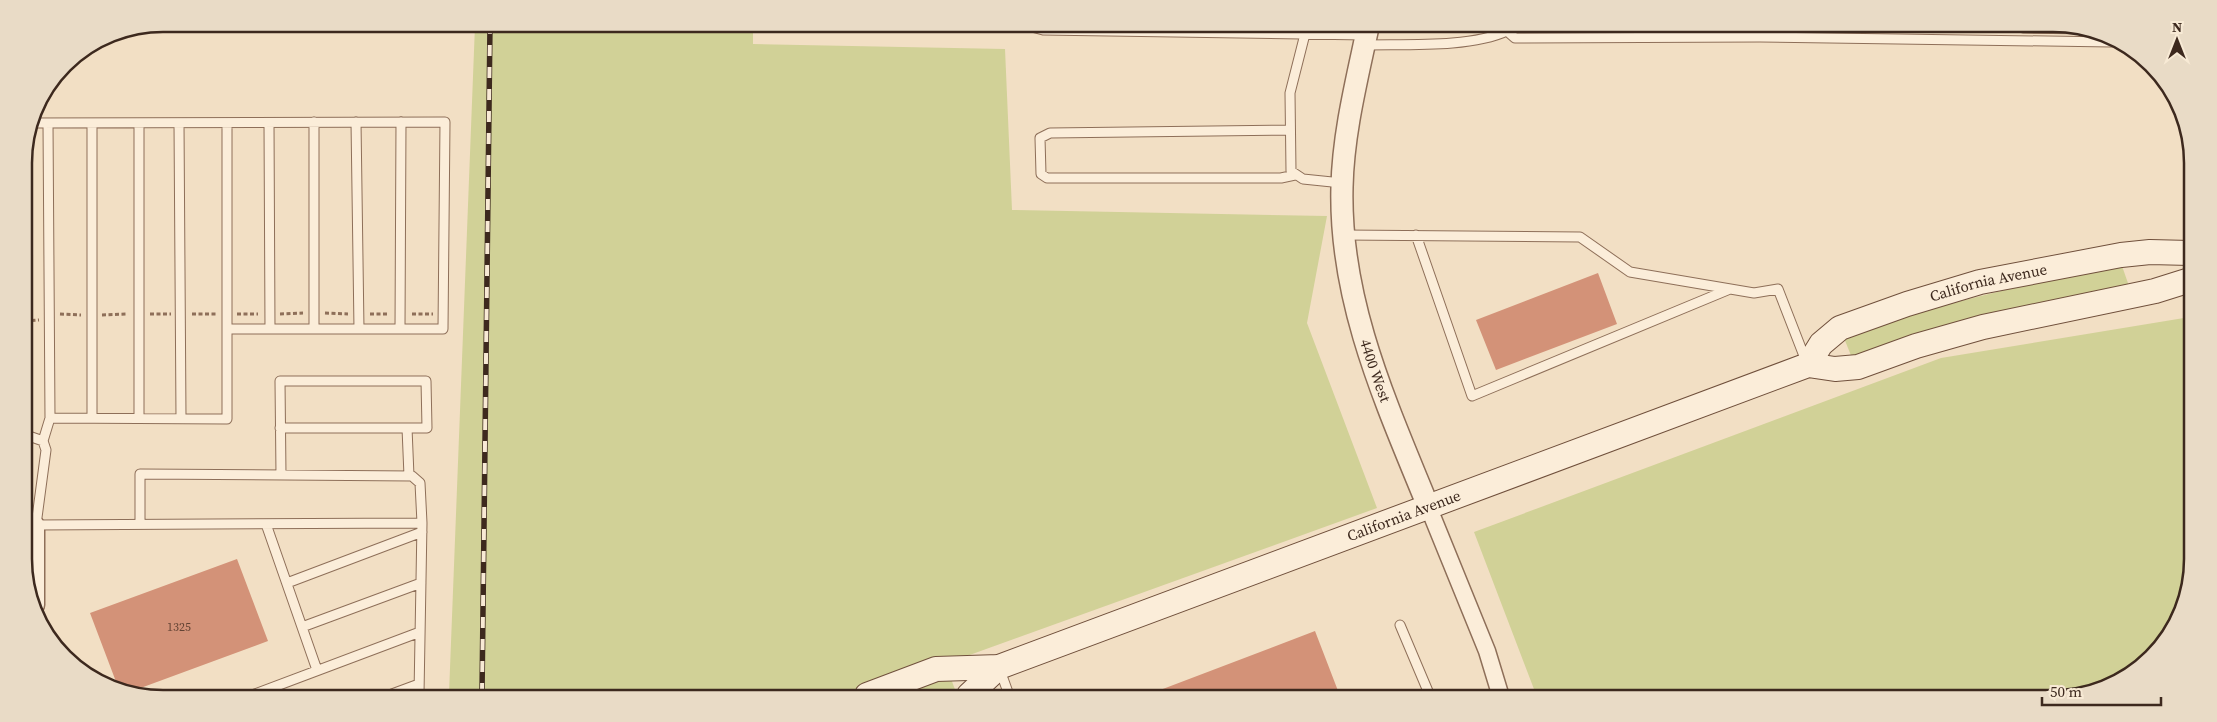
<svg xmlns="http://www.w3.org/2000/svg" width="2217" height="722" viewBox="0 0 2217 722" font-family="'Source Serif 4',serif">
<rect width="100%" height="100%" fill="#f2dfc4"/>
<!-- green -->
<path fill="#d1d197" d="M475,25H753V44L1005,49L1012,210L1327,216L1307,323L1377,508L859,695L449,694Z
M2122,266L2129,286L2038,303L1943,329L1852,358L1844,338L1937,307L2033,283Z
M2190,317L2188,595L2169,636L2139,669L2062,698L1537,697L1474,532L1941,358Z
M950,676L957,695H900Z"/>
<!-- building -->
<path fill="#d39278" d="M1598,273L1617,324L1496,370L1476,320Z
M237,559L268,641L127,693L118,687L90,613Z
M1315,631L1340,696H1147V695Z"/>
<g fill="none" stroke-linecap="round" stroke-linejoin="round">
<!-- service casing -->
<g stroke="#8e6f59" stroke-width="11">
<path id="service" d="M1028,26L1043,30L1366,35
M1514,27L1507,31L1515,38L1760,37L2111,42
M2023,28L2091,29
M1305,34L1290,93L1291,171L1303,179L1342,183
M1365,45C1406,44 1470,48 1507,31
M314,122V329
M356,122L359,329
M31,123L445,122L443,329H227V419L50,418L43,441
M48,123L50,418
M92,123V418
M179,123L181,418
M227,123V329
M269,123L270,329
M1290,130L1050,133L1040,138L1041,174L1047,178H1281L1295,175
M1344,235L1580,237L1630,272L1754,293L1778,289L1806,361
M1416,235L1472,396L1730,289
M400,329L401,122
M139,418V123
M280,428H407
M26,435L43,441L46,450L36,525L422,523L419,694
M281,475L280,381H426L427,428H407L409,476
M140,524V474L412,476L420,483L422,523
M266,524L317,670
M287,583L422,532
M1400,625L1430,696
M302,627L421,583
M1000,670L1009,695
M255,694L420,632
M392,694L419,684"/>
</g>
<!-- minor casing -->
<g stroke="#8e6f59" stroke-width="19">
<path id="minor" d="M1428,506L1487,651L1501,697
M26,525H36V605"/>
</g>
<!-- tertiary casing -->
<g stroke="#8e6f59" stroke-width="24">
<g id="tertiary">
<path id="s1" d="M1368,27C1357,79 1343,134 1342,187C1339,301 1386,403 1428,506"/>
</g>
</g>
<!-- secondary casing -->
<g stroke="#70503c" stroke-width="26">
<g id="secondary">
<path id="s2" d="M1808,365L1821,344L1840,328L1907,304L1980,282L2121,255L2150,252L2190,253"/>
<path id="s3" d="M867,695L936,669L999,667L1808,365L1835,369L1858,367L1916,346L1983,327L2155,291L2190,280"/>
<path d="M969,695L999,667"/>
</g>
</g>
<!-- path -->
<path stroke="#8e6f59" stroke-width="3" stroke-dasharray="4 2.5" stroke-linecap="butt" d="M325,313L348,314
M60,314L81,315
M150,314H171
M192,314H216
M237,314H258
M280,314L303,313
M370,314H388
M412,314H433
M102,315L128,314
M25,321L39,320"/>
<!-- service -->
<use href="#service" stroke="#fbedd9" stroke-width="9"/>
<!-- minor -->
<use href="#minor" stroke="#fbedd9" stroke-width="16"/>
<!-- tertiary -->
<use href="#tertiary" stroke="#fbedd9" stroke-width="21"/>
<!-- secondary -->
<use href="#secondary" stroke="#fbedd9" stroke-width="24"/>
<!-- rail casing -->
<g stroke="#3d291e" stroke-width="5.5">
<path id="rail" d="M482,694L490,25"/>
</g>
<!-- rail -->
<use href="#rail" stroke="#f8ead5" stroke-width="4" stroke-dasharray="11" stroke-linecap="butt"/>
</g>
<g text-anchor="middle" stroke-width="4" stroke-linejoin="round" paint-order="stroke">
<!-- number labels -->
<g font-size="12" fill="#624334">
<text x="179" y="631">1325</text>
</g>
<!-- street labels -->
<g font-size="15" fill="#3d291e" stroke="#f8ead5">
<text dy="5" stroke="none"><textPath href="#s2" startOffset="205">California Avenue</textPath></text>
<text dy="5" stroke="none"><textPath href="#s1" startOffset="350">4400 West</textPath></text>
<text dy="5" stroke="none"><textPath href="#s3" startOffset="569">California Avenue</textPath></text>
</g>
</g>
<!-- crop -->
<path d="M0 0H2217V722H0ZM163 32H2053A131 131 0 0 1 2184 163V559A131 131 0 0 1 2053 690H163A131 131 0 0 1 32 559V163A131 131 0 0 1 163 32Z" fill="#e9dbc6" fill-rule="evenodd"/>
<path fill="none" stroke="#3d291e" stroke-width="2.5" d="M163 32H2053A131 131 0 0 1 2184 163V559A131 131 0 0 1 2053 690H163A131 131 0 0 1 32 559V163A131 131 0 0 1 163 32Z"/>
<!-- north arrow -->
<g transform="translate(2177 40)" stroke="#f8ead5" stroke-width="4" paint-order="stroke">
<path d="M0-4L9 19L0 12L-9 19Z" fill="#3d291e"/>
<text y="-8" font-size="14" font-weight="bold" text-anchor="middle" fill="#3d291e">N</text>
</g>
<!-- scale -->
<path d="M2042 697v8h119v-8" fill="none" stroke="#3d291e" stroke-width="2.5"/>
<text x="2050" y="697" font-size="15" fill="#3d291e" stroke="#f8ead5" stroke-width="4" paint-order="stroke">50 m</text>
</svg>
